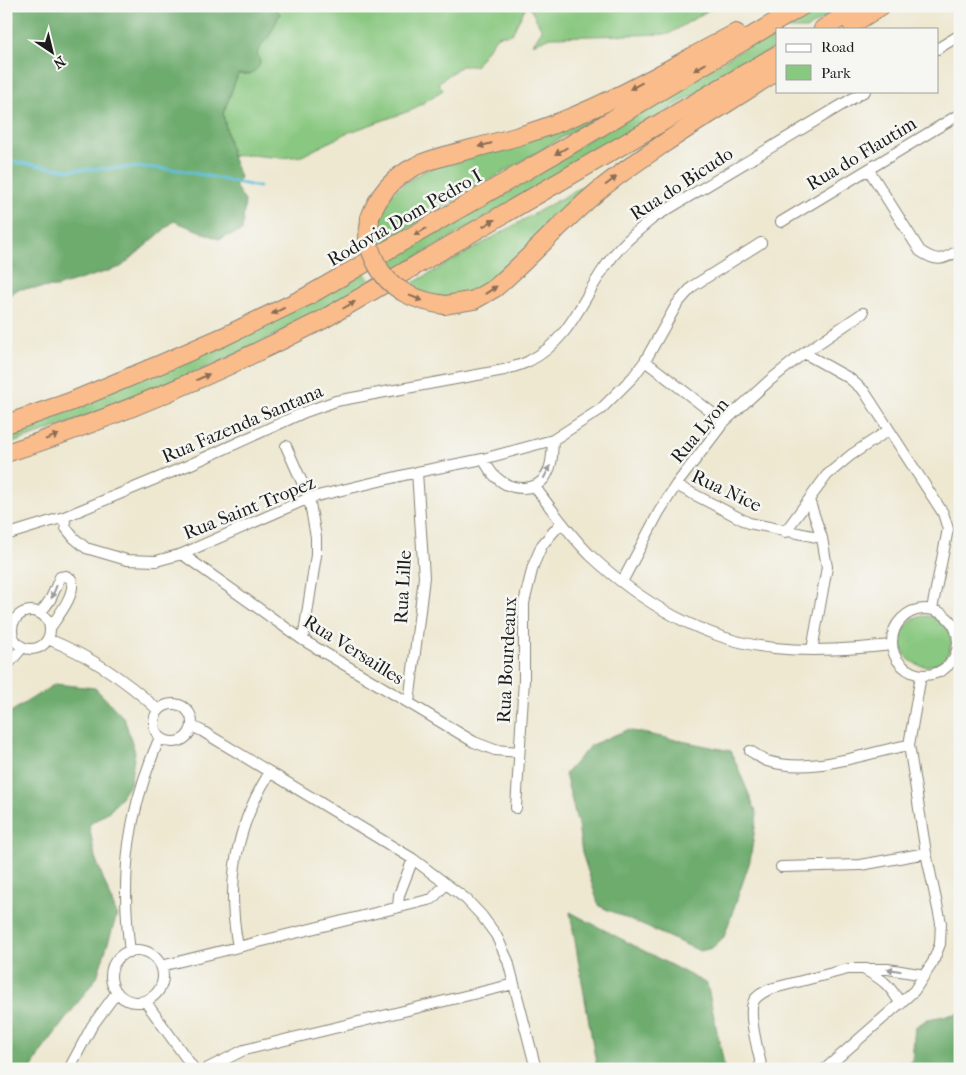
<svg xmlns="http://www.w3.org/2000/svg" width="966" height="1075" viewBox="0 0 966 1075" font-family="'IM FELL French Canon',serif">
<rect width="100%" height="100%" fill="#f6f6f2"/>
<filter id="ink" filterUnits="userSpaceOnUse"><feTurbulence type="fractalNoise" baseFrequency=".02" numOctaves="2"/><feDisplacementMap in="SourceGraphic" scale="10" xChannelSelector="R" yChannelSelector="G"/><feConvolveMatrix kernelMatrix="1 2 1 2 8 2 1 2 1" color-interpolation-filters="sRGB"/></filter>
<filter id="wash" filterUnits="userSpaceOnUse"><feTurbulence type="fractalNoise" baseFrequency=".0096" numOctaves="4" result="noise"/><feDisplacementMap in="SourceGraphic" scale="20" xChannelSelector="R" yChannelSelector="G"/><feGaussianBlur stdDeviation="1.12" result="paint"/><feColorMatrix in="noise" values="0 0 0 0 0 0 0 0 0 0 0 0 0 0 0 0 0 1.4 0 .05"/><feComposite in="paint" operator="in"/></filter>
<g filter="url(#wash)">
<rect width="100%" height="100%" fill="#eee8d1"/>
<!-- green -->
<path fill="#89c880" stroke="#52724e" d="M272,6H526L512,34L497,36L475,66H461L438,83L443,90L412,110L347,133L302,156L282,158L251,155L232,156L223,114L238,74H250L260,62L257,54L263,43L269,36L280,14Z
M529,6H715L669,34L551,37L533,44L542,30Z
M819,6H845L806,29H778Z
M777,29V46L390,273L382,261Z
M619,104L377,247C374,203 391,190 426,170Z
M641,150L549,226L491,279L479,289L470,293L445,298L406,287L609,171Z
M364,272L371,282C333,303 296,325 257,344C176,383 92,416 6,445V430Z
M901 641a25 25 0 1 1 50 0a25 25 0 1 1-50 0Z"/>
<!-- forest -->
<path fill="#6eac6e" stroke="#456445" d="M6,6H271L280,13L269,36L263,43L257,53L260,62L258,68L250,74H238L223,114L232,156L240,177L235,186L245,201L242,231L219,239L174,221L121,267L56,287L18,289L6,298Z
M55,684L95,688L124,718L135,752L130,784L112,809L89,825L95,857L117,915L97,977L41,1052L31,1069H6V718L9,713Z
M627,730L731,751L757,814L750,861L724,937L712,948L700,951L599,906L582,853L578,825L565,774L591,745Z
M570,912L707,984L725,1069H597Z
M960,1013V1069H907L912,1060L915,1027L928,1019Z"/>
<g fill="none" stroke-linecap="round" stroke-linejoin="round">
<!-- stream -->
<path stroke="#5abcd9" stroke-width="3" d="M6,158L15,162L69,170L144,167L180,170L259,187"/>
</g>
</g>
<g filter="url(#ink)">
<g fill="none" stroke-linecap="round" stroke-linejoin="round">
<!-- minor casing -->
<g stroke="#858276" stroke-width="12">
<path id="minor" d="M937,49L960,35
M869,170L920,251C938,263 942,260 960,250
M781,222L960,114
M804,353L849,378L864,391L943,513L948,529L932,609
M645,361L724,422
M286,446L309,498L316,537V555L303,640
M483,459C487,465 491,474 497,478C511,491 537,493 547,474C553,464 552,451 553,440
M676,485L749,523L822,538
M535,487C552,510 569,534 590,555C640,602 705,641 774,648C814,652 853,649 892,645
M809,500L822,538L827,567L812,650
M64,517L66,528L74,538L86,548L127,560L156,561L182,554L309,498L417,472L483,459L553,440L601,409L633,377L645,361L677,304L693,286L761,243
M785,532L827,475L851,455L889,430
M6,535L64,517L189,465L305,412L336,401L504,370C512,367 522,365 529,361C570,340 581,301 605,267C618,247 635,233 653,218L865,91
M182,554L303,640L409,703L474,742L495,750L519,752
M622,582L659,512L676,485L724,422L769,381L804,353L863,313
M892 642a33 33 0 1 1 66 0a33 33 0 1 1-66 0Z
M12 630a19 19 0 1 1 38 0a19 19 0 1 1-38 0Z
M39,613C51,603 54,591 60,577L66,576L71,579C77,593 58,616 50,628
M48,639C90,656 125,679 158,710
M6,667L22,648
M409,703L424,577L417,472
M154 723a19 19 0 1 1 38 0a19 19 0 1 1-38 0Z
M192,726L202,731L413,859L466,899L482,916L496,935L508,961L536,1069
M750,751C756,754 761,759 767,761C813,775 864,753 909,745
M516,808L524,680V603L533,566L542,545L561,523
M781,867L861,865L926,853
M398,907L399,895L413,859
M238,947C226,883 235,828 270,772
M111 976a26 26 0 1 1 52 0a26 26 0 1 1-52 0Z
M130,952C120,872 128,811 160,737
M161,966L432,899L446,884
M865,970C884,980 889,985 901,1004
M145,1001L194,1069
M69,1069L92,1026L117,992
M206,1069L244,1050L514,984
M762,1069C759,1054 748,1017 753,1003C755,996 764,992 770,989L848,969H888L925,975
M825,1069L914,991L933,962L940,944L941,923L926,853L909,745L921,675"/>
</g>
<!-- motorway casing -->
<g stroke="#858276" stroke-width="20">
<path id="motorway" d="M852,24L881,6
M823,29L860,6
M370,218C378,195 394,177 416,166C433,158 453,154 471,149C502,141 533,133 562,121C622,98 679,63 736,33
M445,305L474,300L495,288C532,256 565,218 603,187C658,144 719,109 777,71
M6,424L70,402L161,364L225,336L306,297L565,148L802,6
M6,453C115,418 220,372 322,320L777,55"/>
</g>
<!-- minor -->
<use href="#minor" stroke="#fff" stroke-width="10"/>
<!-- motorway -->
<use href="#motorway" stroke="#fabc8b" stroke-width="18"/>
<!-- motorway-bridge casing -->
<g stroke="#858276" stroke-width="20" stroke-linecap="butt">
<path id="motorway-bridge" d="M370,218C370,225 368,231 368,238C369,247 372,255 376,263C390,291 416,301 445,305"/>
</g>
<!-- motorway-bridge -->
<use href="#motorway-bridge" stroke="#fabc8b" stroke-width="18"/>
</g>
<!-- one-way arrows -->
<defs><path id="oneway-solid" d="M-6-.8H1V-3.2L6.5 0L1 3.2V.8H-6Z" transform="scale(1.25)"/></defs>
<g fill="#8b6c54">
<use href="#oneway-solid" transform="translate(700 67) rotate(149)"/>
<use href="#oneway-solid" transform="translate(636 86) rotate(152)"/>
<use href="#oneway-solid" transform="translate(485 145) rotate(165)"/>
<use href="#oneway-solid" transform="translate(561 151) rotate(150)"/>
<use href="#oneway-solid" transform="translate(611 181) rotate(-37)"/>
<use href="#oneway-solid" transform="translate(489 223) rotate(-30)"/>
<use href="#oneway-solid" transform="translate(420 232) rotate(150)"/>
<use href="#oneway-solid" transform="translate(491 290) rotate(-34)"/>
<use href="#oneway-solid" transform="translate(416 298) rotate(21)"/>
<use href="#oneway-solid" transform="translate(349 305) rotate(-30)"/>
<use href="#oneway-solid" transform="translate(278 311) rotate(154)"/>
<use href="#oneway-solid" transform="translate(203 377) rotate(-25)"/>
<use href="#oneway-solid" transform="translate(52 437) rotate(-20)"/>
</g>
<g fill="#999">
<use href="#oneway-solid" transform="translate(547 472) rotate(-63)"/>
<use href="#oneway-solid" transform="translate(54 592) rotate(112)"/>
<use href="#oneway-solid" transform="translate(894 970) rotate(-171)"/>
</g>
</g>
<g text-anchor="middle" stroke-width="5" stroke-linejoin="round" paint-order="stroke">
<!-- street labels -->
<g font-size="19" fill="#1c1c1c" stroke="#f6f6f2">
<text transform="translate(861 153) rotate(-31)" y="7">Rua do Flautim</text>
<text transform="translate(681 183) rotate(-33)" y="7">Rua do Bicudo</text>
<text transform="translate(404 217) rotate(-30)" y="7">Rodovia Dom Pedro I</text>
<text transform="translate(242 423) rotate(-23)" y="7">Rua Fazenda Santana</text>
<text transform="translate(699 430) rotate(-50)" y="7">Rua Lyon</text>
<text transform="translate(727 490) rotate(25)" y="7">Rua Nice</text>
<text transform="translate(249 507) rotate(-22)" y="7">Rua Saint Tropez</text>
<text transform="translate(402 587) rotate(-87)" y="7">Rua Lille</text>
<text transform="translate(354 649) rotate(32)" y="7">Rua Versailles</text>
<text transform="translate(506 660) rotate(-87)" y="7">Rua Bourdeaux</text>
</g>
</g>
<!-- margin -->
<rect width="966" height="1075" fill="none" stroke="#f6f6f2" stroke-width="25"/>
<!-- legend -->
<rect x="776" y="28" width="162" height="65" fill="#f6f6f2" stroke="#9f9f9c"/>
<rect x="786" y="44" width="25" height="8" fill="#ffffff" stroke="#9f9f9c"/>
<text x="821" y="52" font-size="15" fill="#1c1c1c">Road</text>
<rect x="786" y="65" width="25" height="15" fill="#89c880" stroke="#9f9f9c"/>
<text x="821" y="78" font-size="15" fill="#1c1c1c">Park</text>
<!-- north arrow -->
<g transform="translate(52 52) rotate(145)" stroke="#f6f6f2" stroke-width="4" paint-order="stroke">
<path d="M0-4L9 19L0 12L-9 19Z" fill="#1c1c1c"/>
<text y="-8" font-size="14" font-weight="bold" text-anchor="middle" fill="#1c1c1c">N</text>
</g>
</svg>
